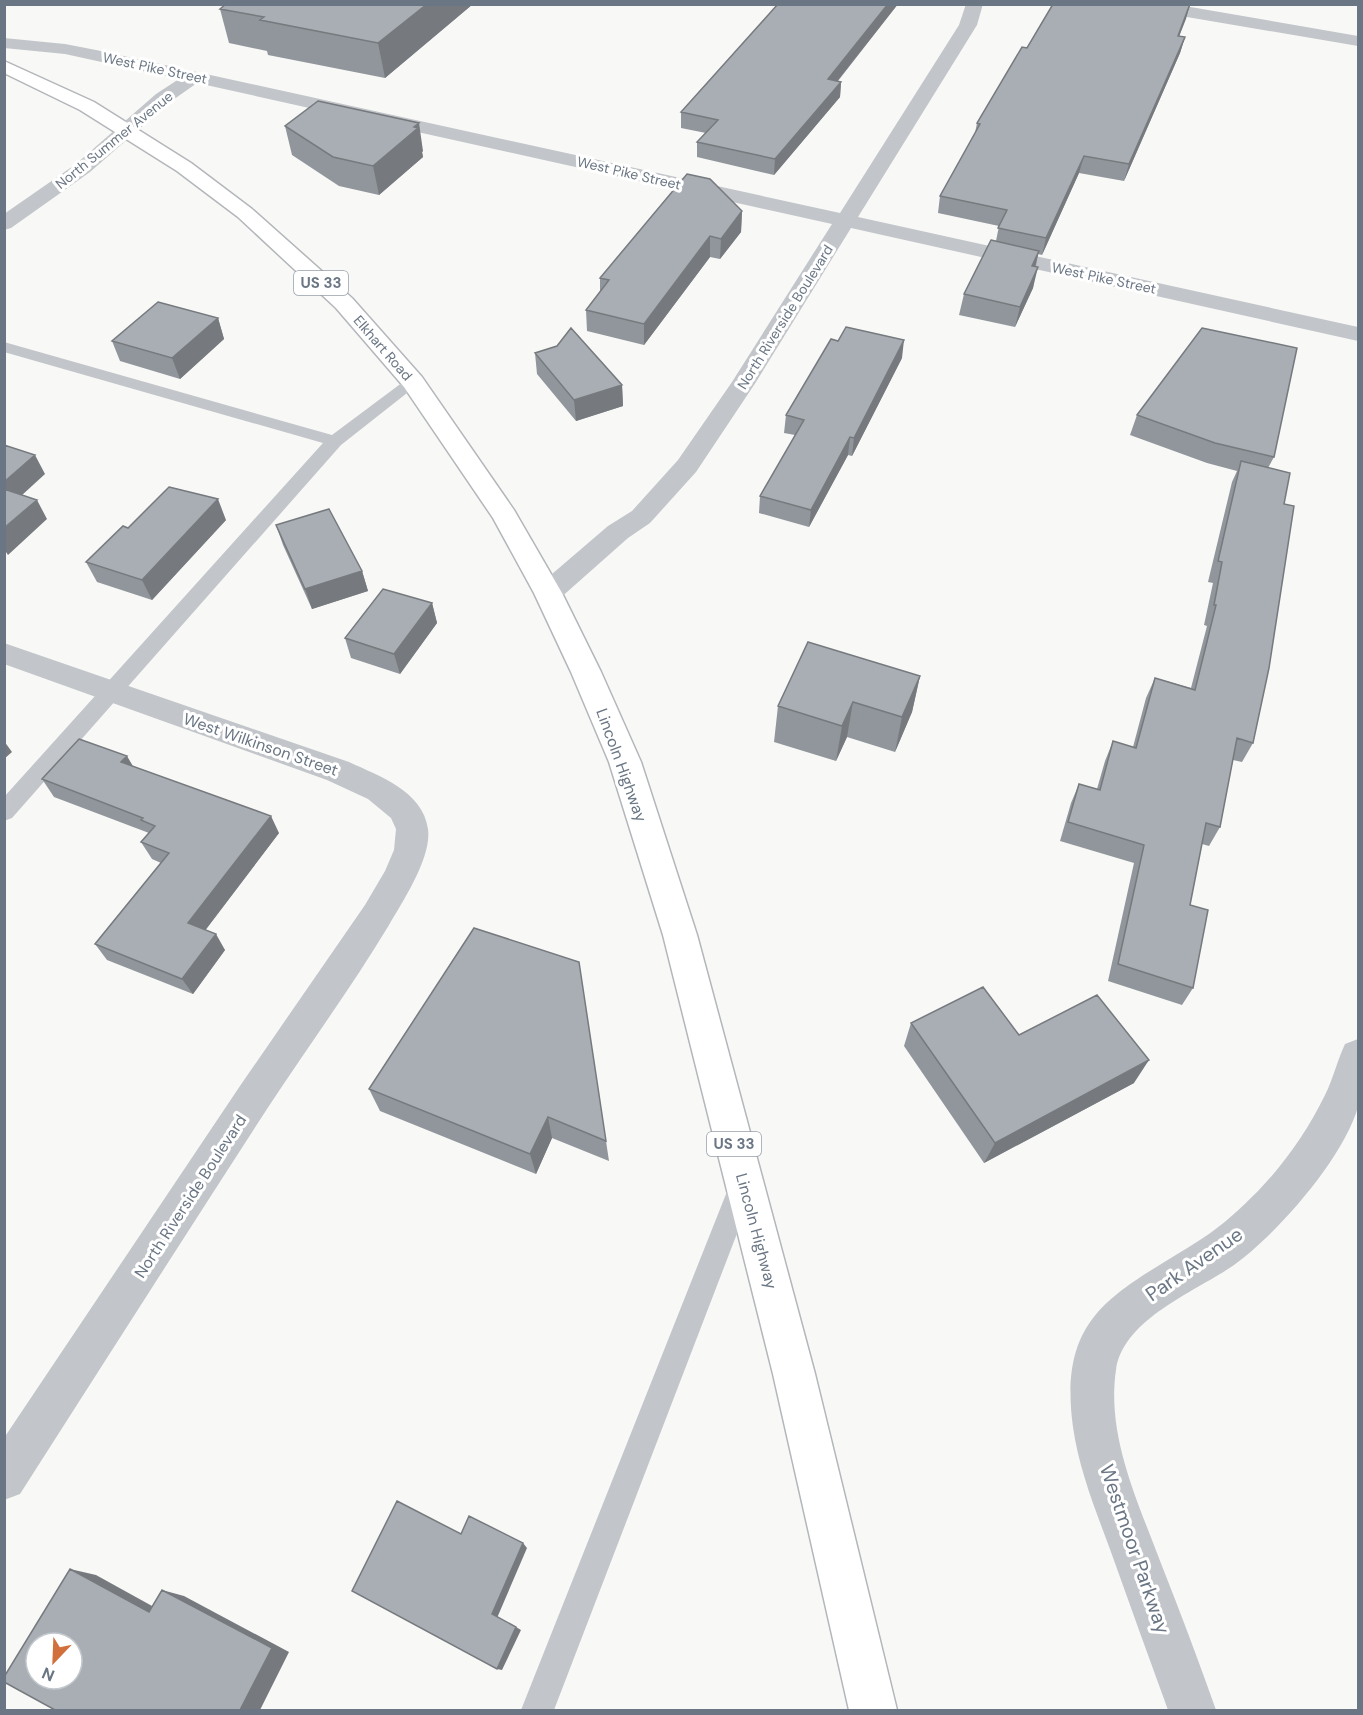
<svg xmlns="http://www.w3.org/2000/svg" width="1363" height="1715" viewBox="0 0 1363 1715" font-family="'DM Sans',sans-serif">
<rect width="100%" height="100%" fill="#f8f8f6"/>
<g fill="none" stroke-linecap="round" stroke-linejoin="round">
<!-- trunk casing -->
<g stroke="#b3b6ba" stroke-width="3">
<path id="trunk" d="M4,61L94,102L191,163L252,209L352,298L422,377L514,510L562,593L601,672L641,762L697,935L815,1374L897,1710H849L773,1374L663,935L609,762L571,672L534,593L493,518L404,387L336,308L238,217L177,171L80,110L4,73Z"/>
</g>
<!-- service -->
<path fill="#c2c5c9" fill-rule="evenodd" d="M4,342L332,435L407,379H419L421,382L341,445L12,818L4,821V797L323,443L4,352Z
M743,1171L752,1175L756,1184L554,1710H521L730,1184L734,1175Z"/>
<!-- minor -->
<path fill="#c2c5c9" fill-rule="evenodd" d="M966,4H983L977,25L858,217L1358,327V341L851,228L756,382L696,472L650,523L628,538L558,600L548,603L538,600L534,593L538,586L608,526L632,511L678,460L732,382L832,224L197,83L170,102L90,172L11,228L4,230V214L76,164L156,94L179,79L65,54L4,48V38L65,44L96,50L840,213L959,25Z
M1132,4H1173L1358,36V46L1140,9Z
M4,643L349,762C379,776 423,791 428,829C432,857 403,901 389,925C351,988 307,1048 267,1109C184,1237 102,1366 20,1494L4,1500V1438L242,1083L365,905L385,871L394,850L396,829L391,818L368,799L327,780L4,664Z
M1358,1039C1360,1052 1361,1095 1358,1107C1343,1159 1277,1234 1234,1265C1195,1292 1123,1319 1116,1370C1106,1437 1139,1504 1162,1566C1181,1614 1199,1662 1216,1710H1168C1149,1658 1130,1605 1111,1552C1096,1511 1079,1470 1073,1427C1057,1310 1120,1292 1203,1238C1223,1225 1241,1208 1258,1191C1285,1163 1308,1130 1325,1095C1333,1079 1337,1061 1345,1044Z"/>
<!-- trunk -->
<use href="#trunk" fill="#fff" fill-rule="evenodd"/>
</g>
<!-- wall -->
<path fill="#90969b" d="M473,4L385,78L268,55L267,51L229,43L220,9Z
M898,4L838,81L841,82L840,97L774,175L697,157V142L706,133L681,128V112Z
M1053,4H1191L1190,5L1179,36L1185,37L1180,53L1124,181L1079,173L1042,255L1038,254L1036,266L1033,288L1015,327L959,315L964,294L996,241L999,226L938,213L940,196L975,133L977,123L1027,48Z
M285,126L423,151L422,152L423,157L379,195L339,186L292,155Z
M742,211L741,232L720,259L710,257L644,345L587,331L586,310L600,292V278Z
M218,318L224,339L180,379L120,361L112,341Z
M535,353L622,385L623,406L576,421L537,374Z
M902,358L852,456L848,455L809,527L759,513L760,496L795,435L784,433L786,415Z
M1137,415L1274,457L1268,468L1284,504L1253,743L1242,762L1233,760L1220,827L1209,846L1202,844L1190,905L1193,988L1182,1005L1108,981L1134,863L1060,841L1071,803L1079,784L1097,789L1105,761L1113,741L1133,747L1146,698L1155,678L1191,688L1207,626L1204,625L1213,583L1208,582L1232,482L1237,471L1207,463L1130,435Z
M226,520L152,600L97,582L86,562L128,528Z
M276,525L362,571L368,591L312,609L283,545Z
M432,603L437,623L400,674L351,658L345,638Z
M920,676L912,712L895,752L847,737L836,761L774,742L778,706Z
M133,766L279,833L205,930L225,950L193,994L107,960L95,944L161,863L152,859L141,842L149,833L54,797L42,779Z
M474,928L606,1141L609,1161L552,1138L536,1174L380,1111L369,1089Z
M911,1023L1134,1083L984,1163L904,1046Z"/>
<!-- shaded-wall -->
<path fill="#767a7e" d="M427,4H473L385,78L378,43Z
M888,4H898L827,94L828,79Z
M1190,4L1186,19L1173,52L1178,36Z
M1185,37L1180,53L1124,181L1129,164Z
M841,82L840,97L774,175L775,159Z
M419,123L423,151L422,152L423,157L379,195L373,166Z
M1084,156L1079,173L1042,255L1046,238Z
M742,211L741,232L720,259L721,239Z
M710,236V257L644,345V324Z
M1039,251L1034,271L1032,266Z
M1038,267L1033,288L1015,327L1020,307Z
M218,318L224,339L180,379L172,358Z
M904,340L902,358L852,456L854,438Z
M622,385L623,406L576,421L574,400Z
M850,437L848,455L809,527L811,510Z
M35,455L45,474L9,507L4,498V482Z
M218,499L226,520L152,600L142,580Z
M37,500L47,519L8,555L4,549V528Z
M362,571L368,591L312,609L305,589Z
M432,603L437,623L400,674L394,654Z
M920,676L912,712L895,752L902,717Z
M853,702L847,737L836,761L842,726Z
M4,741L12,752L4,759Z
M127,756L137,773L121,762Z
M271,816L279,833L198,940L188,923Z
M216,934L225,950L193,994L182,979Z
M1149,1060L1134,1083L984,1163L995,1143Z
M548,1117L552,1138L536,1174L530,1154Z
M523,1543L527,1548L497,1618L492,1614Z
M70,1569L96,1575L172,1617L149,1612Z
M162,1590L184,1596L289,1652L260,1710H240Z
M516,1627L521,1630L502,1670L497,1669Z"/>
<!-- building -->
<path fill="#a8aeb4" stroke="#767a7e" stroke-width="1.5" fill-rule="evenodd" d="M226,4H427L378,43L260,20L264,17L220,9Z
M778,4H888L828,79L841,82L775,159L697,142L718,120L681,112Z
M1053,4H1190L1178,36L1185,37L1129,164L1084,156L1046,238L998,228L1007,210L940,196L980,124L977,123L1022,47L1027,48Z
M318,101L419,123L414,127L418,128L373,166L333,157L285,126Z
M687,174L710,179L742,211L721,239L710,236L644,324L586,310L609,280L600,278Z
M991,240L1039,251L1032,266L1038,267L1020,307L964,294Z
M158,302L218,318L172,358L112,341Z
M846,327L904,340L854,438L850,437L811,510L760,496L804,420L786,415L831,339L838,341Z
M571,328L622,385L574,400L535,353L557,346Z
M1202,328L1297,348L1274,457L1215,443L1137,415Z
M4,445L35,455L4,482Z
M1241,461L1290,473L1284,504L1294,506L1269,668L1253,743L1237,738L1220,827L1206,823L1190,905L1208,910L1193,988L1118,964L1144,845L1068,822L1079,784L1100,790L1113,741L1136,748L1155,678L1195,690L1216,605H1214L1222,562L1218,561Z
M169,487L218,499L142,580L86,562L123,526L128,528Z
M4,489L37,500L4,528Z
M329,509L362,571L305,589L276,525Z
M383,589L432,603L394,654L345,638Z
M808,642L920,676L902,717L853,702L842,726L778,706Z
M79,739L127,756L121,762L271,816L188,923L216,934L182,979L95,944L169,853L141,842L155,826L141,820L143,818L42,779Z
M474,928L579,962L606,1141L548,1117L530,1154L369,1089Z
M983,987L1019,1035L1097,995L1149,1060L995,1143L911,1023Z
M397,1501L461,1534L469,1516L523,1543L492,1614L516,1627L497,1669L352,1591Z
M70,1569L149,1612L162,1590L272,1648L240,1710H55L4,1682V1677ZM36,1643H72V1679H36Z"/>
<g text-anchor="middle" stroke-width="6" stroke-linejoin="round" paint-order="stroke">
<!-- far-street labels -->
<g font-size="14" fill="#6a7684" stroke="#fff">
<text transform="translate(155 68) rotate(12)" y="5">West Pike Street</text>
<text transform="translate(114 140) rotate(-39)" y="5">North Summer Avenue</text>
<text transform="translate(629 173) rotate(13)" y="5">West Pike Street</text>
<text transform="translate(1104 278) rotate(12)" y="5">West Pike Street</text>
<text transform="translate(785 317) rotate(-58)" y="5">North Riverside Boulevard</text>
<text transform="translate(383 348) rotate(49)" y="5">Elkhart Road</text>
</g>
<!-- shield labels -->
<g fill="#fff" stroke="#979fa9" stroke-width="1.5">
<rect x="294" y="271" width="54" height="24" rx="4.5"/>
<rect x="707" y="1132" width="54" height="24" rx="4.5"/>
</g>
<g font-size="15" font-weight="bold" fill="#6a7684">
<text x="321" y="288">US 33</text>
<text x="734" y="1149">US 33</text>
</g>
<!-- street labels -->
<g font-size="16" fill="#6a7684" stroke="#fff">
<text transform="translate(261 744) rotate(19)" y="6">West Wilkinson Street</text>
<text transform="translate(622 765) rotate(70)" y="6">Lincoln Highway</text>
<text transform="translate(190 1196) rotate(-57)" y="6">North Riverside Boulevard</text>
<text transform="translate(757 1231) rotate(75)" y="6">Lincoln Highway</text>
</g>
<!-- near-street labels -->
<g font-size="20" fill="#6a7684" stroke="#fff">
<text transform="translate(1194 1264) rotate(-35)" y="7">Park Avenue</text>
<text transform="translate(1135 1549) rotate(71)" y="7">Westmoor Parkway</text>
</g>
</g>
<!-- border -->
<rect width="1363" height="1715" fill="none" stroke="#6a7684" stroke-width="12"/>
<!-- north arrow -->
<g transform="translate(54 1661) rotate(203)"><circle r="28" fill="#ffffff" stroke="#c3c8ce" stroke-width="1.5"/>
<path d="M0-4.5L10 22L0 15L-10 22Z" fill="#d1703d"/>
<text y="-9" font-size="16" font-weight="bold" text-anchor="middle" fill="#6a7684">N</text>
</g>
</svg>
